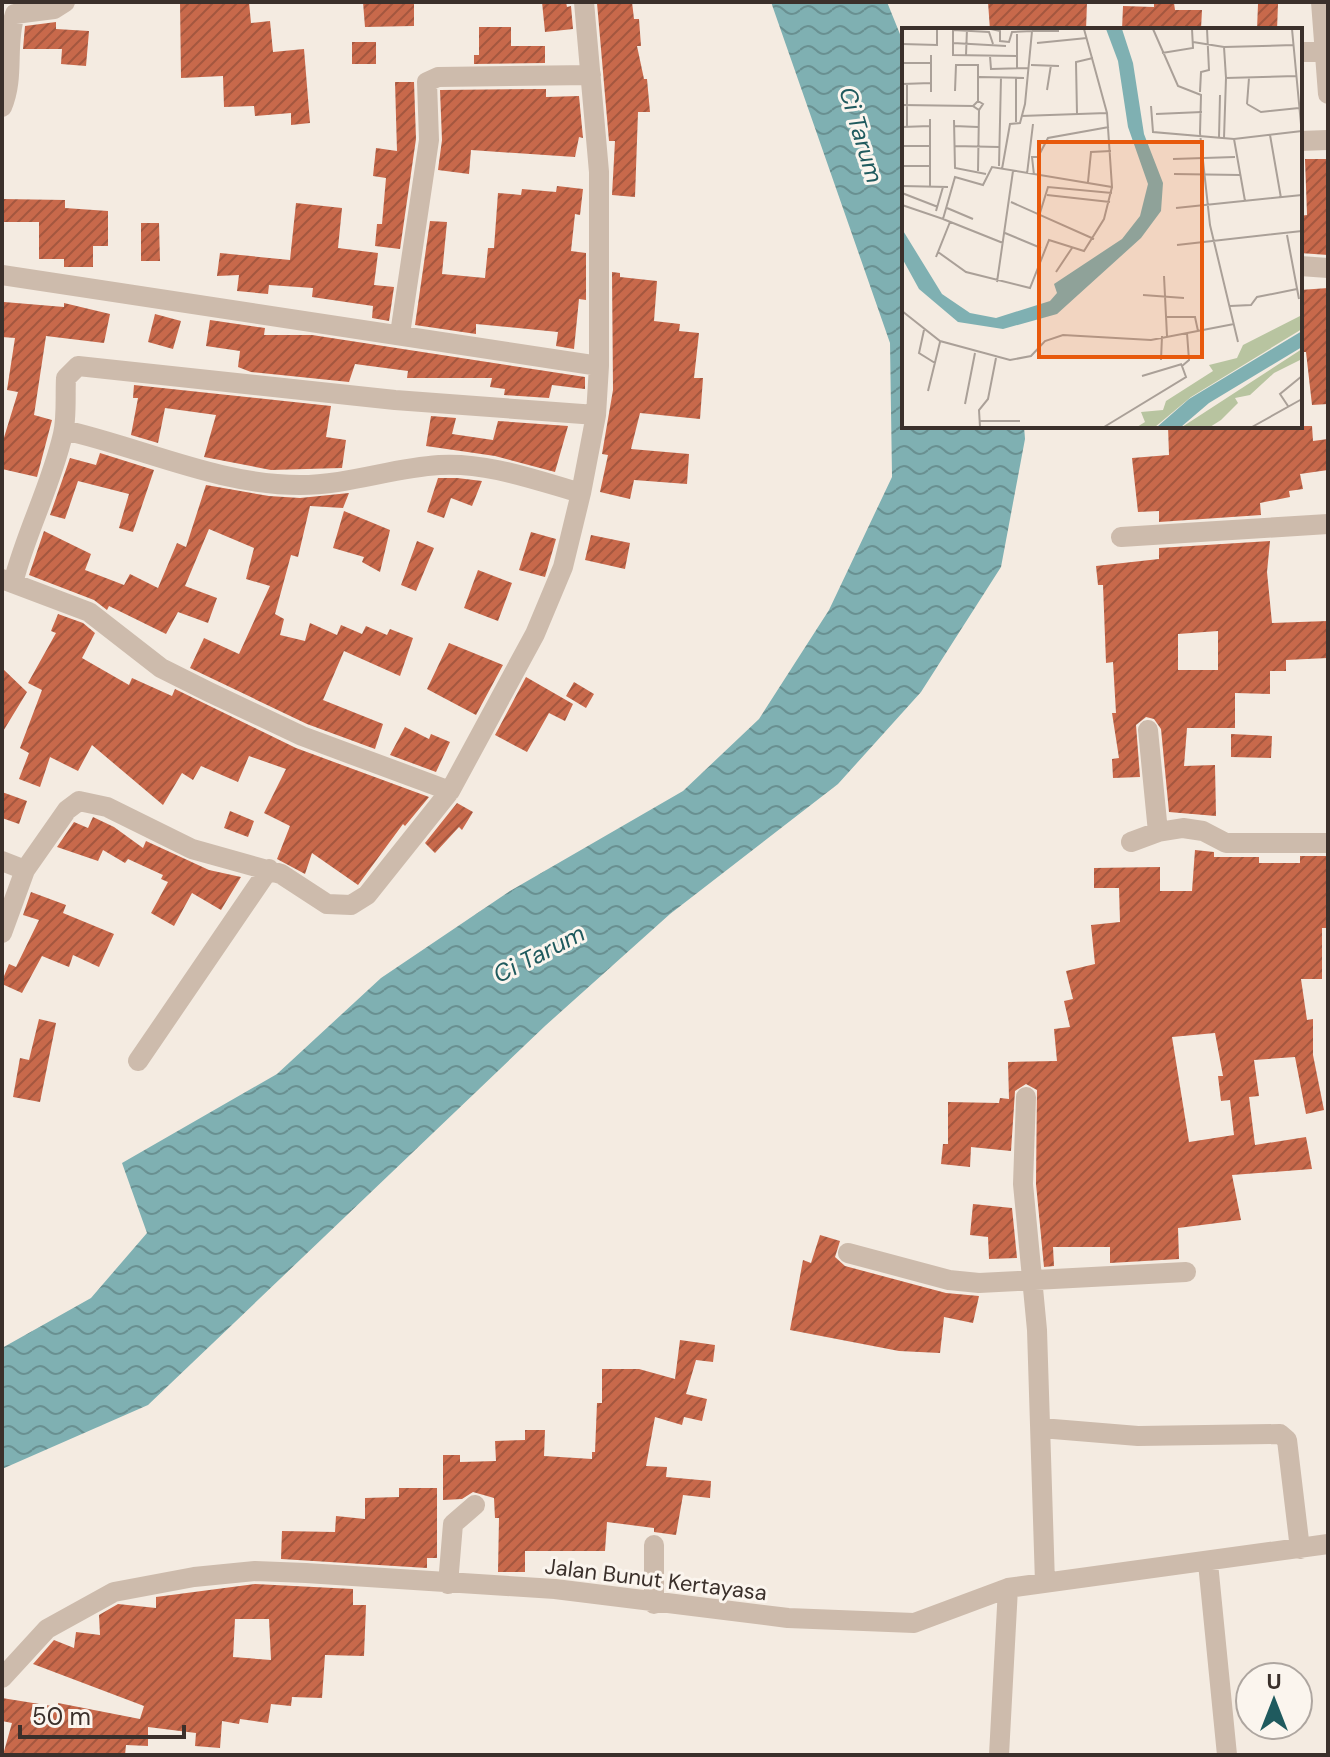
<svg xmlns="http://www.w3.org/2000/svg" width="1330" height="1757" viewBox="0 0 1330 1757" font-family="'DM Sans',sans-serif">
<defs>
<pattern id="water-waves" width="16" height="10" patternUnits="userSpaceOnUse" patternTransform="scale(2)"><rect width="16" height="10" fill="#7fb0b2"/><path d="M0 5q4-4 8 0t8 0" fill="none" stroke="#699091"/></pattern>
<pattern id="building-hatch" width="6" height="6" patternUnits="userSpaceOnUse" patternTransform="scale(2)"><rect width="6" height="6" fill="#c8694b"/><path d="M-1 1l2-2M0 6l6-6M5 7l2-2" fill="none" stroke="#a4573f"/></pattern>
</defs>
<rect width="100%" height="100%" fill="#f4ebe1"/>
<!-- water -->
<path fill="url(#water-waves)" d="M771,2H887L904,44V426H1024L1025,439L1001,567L921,692L838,784L670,914L545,1026L148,1405L2,1469V1348L91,1298L147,1233L122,1163L277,1074L381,978L510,891L683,791L759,719L829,610L892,477L890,343Z"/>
<!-- building -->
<path fill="url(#building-hatch)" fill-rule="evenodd" d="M180,2H249L251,23L270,21L273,52L304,49L310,123L291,125V113L255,116L254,106L224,107L223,76L181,78Z
M363,2H414V26L365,27Z
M542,2H566L567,7L571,6L573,29L545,32Z
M632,2L634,19H639L641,46H637L644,79H647L650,112H638L635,197L612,195L615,141H609L597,3Z
M988,2H1087L1086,30H990Z
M1154,3H1174L1175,10H1202L1201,29L1122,30L1123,6L1154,7Z
M1258,4H1278L1277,30H1257Z
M56,22V29L89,31L86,66L61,64L62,49H23L25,26Z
M479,27H511V46H545V63L474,64V55H479Z
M352,42H376V64H352Z
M395,82H414L416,139L400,249L375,246L377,224H382L386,178L373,176L376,148L397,151Z
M546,89V97L579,96L583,138L579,137L575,157L471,150L469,174L438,170L442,140L440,90Z
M1305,159H1328V255L1300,253V216L1307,215Z
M557,186L583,189L580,215L575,214L571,251L586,253V300L579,299L574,349L556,346L558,332L476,324V334L415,325L430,221L447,222L442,274L485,278L488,248H494L498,193L521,195L522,189L556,192Z
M2,199L65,200V208L108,211V246H93V267H64V259H39V222H2Z
M296,203L342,208L338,248L378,253L374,285L394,287L389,321L372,318L373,306L312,297L313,288L269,285L268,294L237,291L239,275L217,276L220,253L290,260Z
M141,223H159L160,261H141Z
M612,272L620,273V277L657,281L654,321L680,324L679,331L699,333L694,378H703L700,419L640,413L631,449L689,454L687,484L634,480L630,499L600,492L608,455L602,454L613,390Z
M1328,288V404L1312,405L1306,352H1300V290Z
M4,302L64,307V303L110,314L104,343L46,336L34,415L52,420L37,477L2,469V444L18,392L7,390L15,338L2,337Z
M155,314L181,321L173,349L148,342Z
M210,320L265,328L264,335H312L585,377V389L552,385L549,398L504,395L505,389L490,387L492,378H407L408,371L355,364L349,382L251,372L238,367L240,351L206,346Z
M134,385L331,406L326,437L346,440L342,468L271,470L204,457L216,415L165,408L158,443L131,435L138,398H133Z
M431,416L456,418L452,434L493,440L498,421L568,426L555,472L495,456L426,446Z
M1168,426H1312L1313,441L1328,439V470L1300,474L1303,489L1289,491L1290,497L1260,503L1261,515L1159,522V511L1138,512L1132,458L1169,455Z
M100,453L154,470L133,532L119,528L129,494L78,481L65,519L50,515L70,458L96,465Z
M438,478H457L482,481L472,506L451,498L444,518L427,512Z
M206,485L269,496L300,498L349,493L343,508L310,506L298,557L291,555L275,614L284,619L280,635L305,641L310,623L337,635L341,625L362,634L366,626L387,635L390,629L413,638L400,676L344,651L323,700L383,724L375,749L307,724L190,668L204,638L239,654L270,586L246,579L254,548L209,529L185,586L217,598L208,623L178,612L166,634L109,606L107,610L94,600L29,575L44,531L91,554L85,570L124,585L130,574L158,588L177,543L186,547Z
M344,511L390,530L380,572L362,562L364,557L333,548Z
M531,532L556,539L545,577L519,570Z
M591,535L630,543L625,569L585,560Z
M417,541L434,548L416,591L401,585Z
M1270,541L1267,572L1272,623L1328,621V658L1286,660V671H1270V694L1235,693V728H1187L1184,766L1215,765L1216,816L1169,812L1161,729L1154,719L1146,717L1136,725L1140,777L1113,778L1112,759L1119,758L1112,713H1116L1113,662L1106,663L1103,585H1098L1096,566L1159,559V548ZM1218,631V670H1178V634Z
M478,570L512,583L498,621L464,608Z
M58,614L83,623L95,633L82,658L129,685L132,678L172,696L175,689L296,748L429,797L405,826L403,824L358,885L312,853L305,874L277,859L290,826L264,813L286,769L249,756L238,782L201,766L193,780L182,773L163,805L92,745L78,771L50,757L40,787L19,779L29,753L20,748L42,690L28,683L56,633L51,631Z
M449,643L503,665L476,715L427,689Z
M2,668L27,692L2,733Z
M526,677L573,704L565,721L549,713L527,752L495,735Z
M574,682L594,694L586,708L566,696Z
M405,727L429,739L431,734L450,742L436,772L390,755Z
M1231,734L1272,736L1271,758L1231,757Z
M2,792L27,801L19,824L2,818Z
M457,803L473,812L462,830L459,827L435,853L425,843Z
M230,811L254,821L248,837L224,828Z
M93,817L114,827L143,848L146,841L209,870L241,877L221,910L192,893L174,926L151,913L168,882L161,879L163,875L128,859L125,863L103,850L98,861L57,847L74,822L88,828Z
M1195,850L1214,852V857H1259V863H1300V856H1328V928H1322V979H1301L1307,1020L1313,1019V1055L1324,1110L1306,1114L1295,1057L1254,1060L1259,1096L1249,1097L1255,1145L1306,1137L1312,1169L1232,1175L1241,1220L1178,1228L1179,1259L1110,1263V1247H1053L1054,1266L1044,1267L1036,1184L1037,1090L1026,1084L1015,1091L1011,1151L971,1147L970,1167L941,1164L943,1144H948V1102L999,1103L1000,1098L1009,1099L1008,1062L1057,1061L1054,1029L1070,1027L1064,1001L1073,999L1066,971L1095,964L1091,925L1120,922L1119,888H1094V868L1160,867V891H1192ZM1215,1033L1223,1076H1218L1221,1101L1230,1100L1234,1135L1189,1142L1172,1037Z
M31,892L66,905L63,913L114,934L99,967L73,955L69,967L42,956L22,993L2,984V981L9,964L16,967L39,920L23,915Z
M39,1019L56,1023L40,1102L13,1097L20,1058L29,1060Z
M973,1204L1012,1208L1017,1258L989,1259L988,1237L970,1235Z
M820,1235L840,1241L835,1257L845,1266L946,1293L979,1296L973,1323L944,1317L940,1353L899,1351L790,1330L803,1260L811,1263Z
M680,1340L715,1345L713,1362L696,1360L686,1394L707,1399L702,1421L684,1417L682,1425L655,1417L646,1466L667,1467L666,1477L711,1481L710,1498L683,1495L676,1535L654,1532V1528L607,1522L605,1551H525V1572H498L499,1518H495L494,1498L473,1492L462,1499L443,1500V1455H460V1462L496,1461L495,1441L525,1440V1430H545L544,1456L592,1459V1452H595L597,1403H602V1369H639L675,1379Z
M399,1488H437V1558H427V1568L281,1559L282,1531L335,1532L336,1516L365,1519V1498L399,1497Z
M255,1584L353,1589V1605H366L364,1656L325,1655L322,1698L292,1697L291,1706L271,1704L268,1723L240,1719L239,1724L222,1721L220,1748L195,1746L196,1733L148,1727V1746L126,1745L125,1755H3L12,1723L2,1721V1698L58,1707V1703L140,1719L144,1706L33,1664L54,1640L74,1648L76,1632L100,1635L99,1615L118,1604L156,1608V1597ZM235,1619H269L271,1660L233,1657Z"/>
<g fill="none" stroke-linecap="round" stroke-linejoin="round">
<!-- minor -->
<path stroke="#cdbbac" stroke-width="20" d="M1321,2L1328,94
M1300,52H1325
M2,107C15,77 5,44 15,14L54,9L65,2
M1300,141L1328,140
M1300,266L1328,268
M2,275L599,366V172L584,2
M400,334L429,140L427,82L438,77L591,75
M64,430C143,448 219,485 300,485C348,485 392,468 439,465C487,462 535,480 581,493
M1121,537L1328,524
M2,579L89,612L161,668L209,692L302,736L450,791
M13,583C26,532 51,486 63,434C67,417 65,396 66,378L78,366L395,400L596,415
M1148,730L1158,832
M1131,842L1158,832L1183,828L1203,831L1226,843H1328
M2,861L25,870
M2,933L25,870L67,810L79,801L107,807L192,849L281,874L327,904L351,905L367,895L450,791L535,634L563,567L581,493L596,415L599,366
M138,1061L269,869
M1026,1097L1023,1184L1037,1330L1045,1583
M848,1253L949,1280L979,1283L1186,1272
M1041,1428L1138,1436L1280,1434L1287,1440L1300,1549
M654,1545V1604
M1208,1563L1227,1755
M448,1584L453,1524L475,1505
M2,1678L47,1629L114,1592L194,1577L255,1571L306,1573L555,1589L788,1618L914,1623L1008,1588L1328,1544
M999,1755L1008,1588"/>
</g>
<g text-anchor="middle" stroke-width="6" stroke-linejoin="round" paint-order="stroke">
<!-- street labels -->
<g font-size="22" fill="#3b302b" stroke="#fbf5ee">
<text transform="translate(656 1579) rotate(7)" y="8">Jalan Bunut Kertayasa</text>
</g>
<!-- water labels -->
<g font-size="24" font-style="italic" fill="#1f5a5e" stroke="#fbf5ee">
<text transform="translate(861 135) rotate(73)" y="8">Ci Tarum</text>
<text transform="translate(539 954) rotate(-27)" y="8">Ci Tarum</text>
</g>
</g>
<!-- overview -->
<g transform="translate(902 28)">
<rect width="400" height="400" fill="#f4ebe1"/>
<path d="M400,287V301L289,369L253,399H235L243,394L239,384L261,382L264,373L311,343L307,337L335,330L341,317ZM400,321V331L372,345L348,367L333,370L336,375L319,392L308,399H280Z" fill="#b8c4a0"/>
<path d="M204,1H220L231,35L242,106L261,155L259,183L239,210L155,286L101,301L56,294L17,261L0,230V201L40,266L68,285L94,290L148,273L155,265L152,256L220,211L238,188L246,156L226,99L216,33ZM400,303V319L307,375L279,399H255L287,371Z" fill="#7fb0b2"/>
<path fill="none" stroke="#aaa098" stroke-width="2" d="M51,1V27L115,28M89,1L98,3V13L107,14L110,4L130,3L123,76L118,95L108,96L100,141M251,1L276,58L299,67L298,105L308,197L336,314M390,1L400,107M51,2L87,4L91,16M130,3H157M291,14L322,19L392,17M51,15L104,18M135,15L185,10M0,16L35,17V1M322,19L324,50L394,48M260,25L291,20L290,1M64,27L65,1M88,28L89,41L126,40M0,35H29M129,37L157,38M115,41V6M77,49L122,50M0,56L29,55M145,62L149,37M53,63L54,37H76V73L71,78L77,82L81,76L76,73M29,64V27M298,64L299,44L307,42L305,1M345,76L359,84L397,80M345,76L347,50M0,77L71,78M249,78L251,104L332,111L400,103M175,86L174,34L191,30M254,86L300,84M119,88L205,85M28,91V159M52,92L53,140L84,146M114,94V50M5,98V56M52,98L76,99M0,99L28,98M368,107L379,170M317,109L318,67M322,110L324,50M332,111L343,173M0,118H28M52,118L97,119M271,131L333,129M0,138H28M97,138L99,49M76,143L77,82M125,146L131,96M272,146L338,147M132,147L130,129H136L146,110L207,99M186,154L189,124L209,123M0,158L46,159M0,165L36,179M145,167L208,174M109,174L192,211M0,177L41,191L53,149L81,157L90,139L210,159L205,85L182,1M45,180L71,191M274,180L400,167M34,183L41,159M138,185L146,159L210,165M41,191L101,215M103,205L139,220M385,207L397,271M275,217L400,203M36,224L64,244L128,260L147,212L182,223L202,191L210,159M34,229L48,194M154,244L170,220M262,248L265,308M95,254L111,143M241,267L282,270M328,278L349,277L355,269L395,261M0,283L38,313L108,332L129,328L143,313L161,307L249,312L332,296M264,289H293L296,303M22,302L17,325L33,335M259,332L260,308M240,348L280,336M26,363L38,314M63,376L73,325M386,378L378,366L400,348M77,393H118M78,399L77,382L86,371L94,330M202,399L284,349L280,338L287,332L285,305M350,399L400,371"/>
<path fill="#e8590c" fill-opacity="0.15" stroke="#e8590c" stroke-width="4" d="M137,114H300V329H137Z"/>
<rect width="400" height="400" fill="none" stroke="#3b302b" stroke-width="4"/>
</g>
<!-- border -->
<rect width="1330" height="1757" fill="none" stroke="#3b302b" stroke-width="8"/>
<!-- north arrow -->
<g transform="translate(1274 1701)"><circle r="38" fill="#fbf5ee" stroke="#aea6a0" stroke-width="2"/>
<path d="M0-6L14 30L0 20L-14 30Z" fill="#1f5a5e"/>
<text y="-12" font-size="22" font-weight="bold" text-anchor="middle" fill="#3b302b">U</text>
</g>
<!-- scale -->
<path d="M20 1725v12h164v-12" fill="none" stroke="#3b302b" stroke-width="4"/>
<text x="32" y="1725" font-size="24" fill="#3b302b" stroke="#fbf5ee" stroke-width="6" paint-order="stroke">50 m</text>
</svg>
